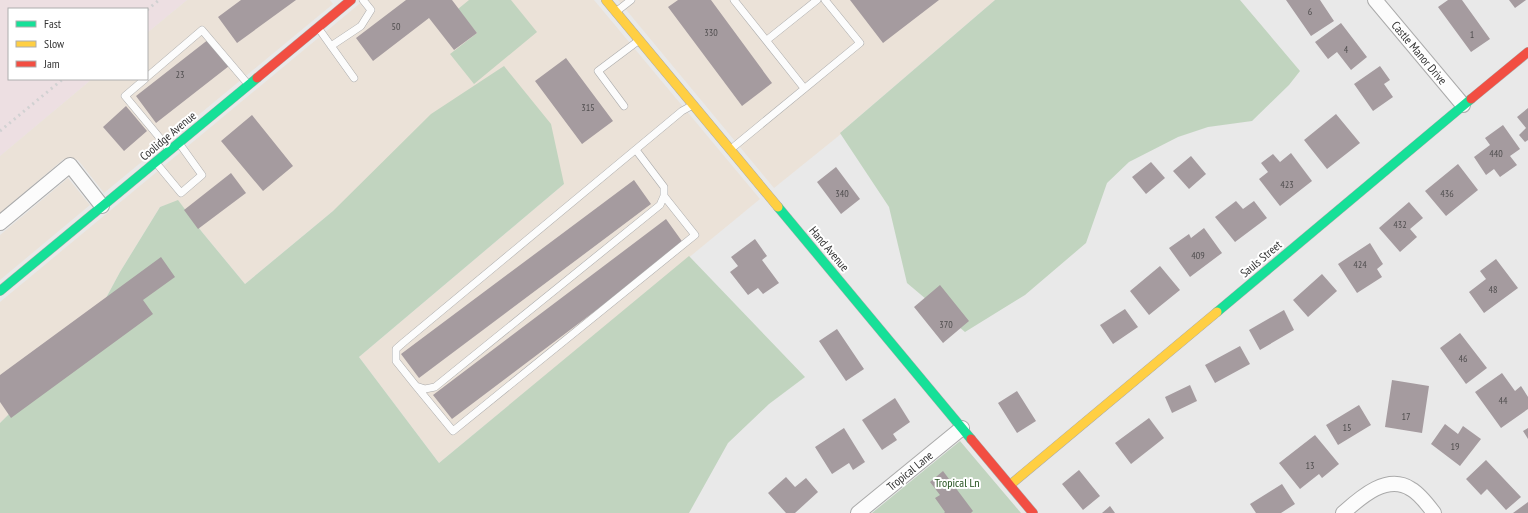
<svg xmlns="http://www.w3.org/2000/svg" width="1528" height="513" viewBox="0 0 1528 513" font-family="'PT Sans Narrow',sans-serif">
<rect width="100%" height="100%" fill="#e9e9e9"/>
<!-- commercial -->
<path fill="#eddfe2" d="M0,0H187L147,33V9H9V79H92L0,156Z"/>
<!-- industrial -->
<path fill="#ebe2d8" d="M187,0H330L333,4L104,193L78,160L64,159L0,213V156L92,79H147V33Z
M364,0H594L760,199L439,463L359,357L564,184L333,211L245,284L202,232L178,201L160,207L120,272L71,363L23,400L0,423V302Z
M618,0H995L841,132V134L774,188Z
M68,178L90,205L0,280V235Z"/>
<!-- green -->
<path fill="#c1d4bf" d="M469,0H511L537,32L474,84L450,54L477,33L458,9Z
M995,0H1240L1300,71L1289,85L1252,121L1208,127L1178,137L1129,162L1107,183L1086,243L1025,295L965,332L907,283L889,207L840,133Z
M504,66L551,124L564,184L359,357L439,463L689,256L805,377L769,404L728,443L689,513H0V423L23,400L71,363L120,272L160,207L178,200L202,232L245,284L333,211L431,114Z
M960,441L1021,513H872Z"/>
<!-- building -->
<path fill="#a59b9f" d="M241,0H296L237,43L218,17Z
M406,0H452L477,33L454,50L429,18L373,61L356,38Z
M678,0H711L772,83L742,106L668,7Z
M850,0H939L883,43Z
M1286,0H1320L1334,21L1311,36Z
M1448,0H1462L1490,39L1471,52L1438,7Z
M1509,0H1526L1515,8Z
M1341,23L1367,57L1351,70L1337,52L1328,59L1315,42Z
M209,39L229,66L156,123L136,96Z
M566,58L613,121L582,144L535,81Z
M1380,66L1390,80L1384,84L1393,97L1373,111L1354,84Z
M126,106L147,131L124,151L103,127Z
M1528,108V140L1525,142L1519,135L1526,128L1517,117Z
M1336,114L1360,143L1327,169L1304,140Z
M252,115L293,166L263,191L221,141Z
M1503,125L1520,149L1510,156L1517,165L1500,177L1494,169L1486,175L1474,157L1490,145L1485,138Z
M1291,153L1312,181L1280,206L1259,179L1268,172L1261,163L1273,154L1280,162Z
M1191,156L1206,174L1189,189L1173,171Z
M1151,162L1165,178L1146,194L1132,177Z
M1458,164L1478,190L1446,216L1425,191Z
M836,167L860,199L841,214L817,182Z
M231,173L246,193L198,229L184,210Z
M634,180L651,204L419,378L401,354Z
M1236,201L1243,209L1254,201L1267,218L1235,242L1215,217Z
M1409,202L1423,218L1410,229L1417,237L1400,252L1379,228Z
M666,219L684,244L452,419L433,395Z
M1204,228L1222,253L1190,277L1169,248L1189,234L1191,238Z
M755,239L767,256L762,260L779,283L763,294L758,288L748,295L730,272L738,266L731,257Z
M1370,243L1383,264L1377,269L1382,277L1357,293L1338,264Z
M161,257L175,277L143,300L153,314L11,418L0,402V375Z
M1496,259L1518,288L1484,313L1469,292L1486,279L1480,271Z
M1160,266L1180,290L1149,315L1130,291Z
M1322,274L1337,291L1308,317L1293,300Z
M940,285L969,321L943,343L914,307Z
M1125,309L1138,327L1113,344L1100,325Z
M1284,310L1294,330L1260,350L1249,330Z
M837,329L864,369L846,381L819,341Z
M1460,333L1487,368L1466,384L1440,348Z
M1240,346L1250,364L1215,383L1205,365Z
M1502,373L1515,391L1521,386L1528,397V409L1501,428L1475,392Z
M1392,380L1429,386L1422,433L1385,427Z
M1190,385L1197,401L1172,413L1165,397Z
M1017,391L1036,421L1017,433L998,403Z
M895,398L910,422L893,434L897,440L882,450L862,420Z
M1359,405L1371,425L1338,445L1326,425Z
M1149,418L1164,438L1131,464L1115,443Z
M1445,424L1458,434L1463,426L1481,439L1460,466L1431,444Z
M844,428L865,462L853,470L849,463L832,474L815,447Z
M1528,428V439L1523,431Z
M1315,435L1339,464L1322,478L1319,474L1300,489L1279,463Z
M1486,460L1521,497L1506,510L1487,489L1481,495L1466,479Z
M1079,470L1100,496L1083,510L1062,484Z
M943,471L973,511L971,513H944L945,512L935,498L940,495L930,482Z
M786,477L795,487L806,478L818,492L795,513H786L768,493Z
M1282,484L1295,504L1281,513H1256L1250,504Z
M1528,502V513H1513Z
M1110,506L1115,513H1102Z"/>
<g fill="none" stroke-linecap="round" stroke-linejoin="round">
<!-- lane casing -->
<g stroke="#aaa" stroke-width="8">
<path id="lane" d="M734,0L804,88
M617,11L631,0
M319,29L354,78
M767,40L817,0
M331,46L361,26L371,10L363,0
M147,77L202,30L247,83
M145,79L125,96L169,149
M624,106L598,71L638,41
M731,149L860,43L825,0
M636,150L664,187V196L660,205L435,387L425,389L416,386L396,361V349L404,342L682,111L691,106
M157,164L181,193L202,175L179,143
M416,386L453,431L695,235L664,196"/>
</g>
<!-- street casing -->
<g stroke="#aaa" stroke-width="16">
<path id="street" d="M1375,0L1463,105
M0,223L70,165L102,206
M858,513L962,428
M1343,513C1360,498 1387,473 1411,489C1420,494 1428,505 1434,513"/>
</g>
<!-- fast casing -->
<g stroke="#aaa" stroke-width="10">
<path id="fast" d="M778,207L971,439
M0,291L257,78
M1217,312L1471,99"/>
</g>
<!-- slow casing -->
<g stroke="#aaa" stroke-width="10">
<path id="slow" d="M606,0L778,207
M1010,485L1217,312"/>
</g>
<!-- jam casing -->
<g stroke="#aaa" stroke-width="10">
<path id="jam" d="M257,78L351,0
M1471,99L1528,52
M971,439L1033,513"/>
</g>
<!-- lane -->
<use href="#lane" stroke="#fcfcfc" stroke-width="7"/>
<!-- street -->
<use href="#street" stroke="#fcfcfc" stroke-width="14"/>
<!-- fast -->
<use href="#fast" stroke="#16e098" stroke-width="9"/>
<!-- slow -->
<use href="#slow" stroke="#ffcf43" stroke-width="9"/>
<!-- jam -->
<use href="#jam" stroke="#f24e42" stroke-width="9"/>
<!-- rail -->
<path stroke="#d1d1d2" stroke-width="3" stroke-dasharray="2 4" stroke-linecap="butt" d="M147,10L159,0
M0,131L63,79"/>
</g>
<g text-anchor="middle" stroke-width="4" stroke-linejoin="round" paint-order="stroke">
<!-- number labels -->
<g font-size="10" fill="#504e4f">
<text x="1310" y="15">6</text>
<text x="396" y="30">50</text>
<text x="711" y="36">330</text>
<text x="1472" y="38">1</text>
<text x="1346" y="53">4</text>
<text x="180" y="78">23</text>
<text x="588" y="111">315</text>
<text x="1496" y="157">440</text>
<text x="1287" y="188">423</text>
<text x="842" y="197">340</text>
<text x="1447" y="197">436</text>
<text x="1400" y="228">432</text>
<text x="1198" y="259">409</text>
<text x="1360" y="268">424</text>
<text x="1493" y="293">48</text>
<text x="946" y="328">370</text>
<text x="1463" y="362">46</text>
<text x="1503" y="404">44</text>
<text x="1406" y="420">17</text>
<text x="1347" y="431">15</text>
<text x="1455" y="450">19</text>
<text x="1310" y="469">13</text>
</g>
<!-- street labels -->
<g font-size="12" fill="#343434" stroke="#fff">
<text transform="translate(1419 53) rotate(50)" y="4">Castle Manor Drive</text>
<text transform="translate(168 136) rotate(-40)" y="4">Coolidge Avenue</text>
<text transform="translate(829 249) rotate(50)" y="4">Hand Avenue</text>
<text transform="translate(1261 259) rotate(-40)" y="4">Sauls Street</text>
<text transform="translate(910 471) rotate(-39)" y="4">Tropical Lane</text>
</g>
<!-- park labels -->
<g font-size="12" fill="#23501c" stroke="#fff">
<text x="957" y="487">Tropical Ln</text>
</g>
</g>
<!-- legend -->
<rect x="8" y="8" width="140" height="72" fill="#ffffff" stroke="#aeaeae"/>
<rect x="16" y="21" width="20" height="6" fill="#16e098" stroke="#aeaeae"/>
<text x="44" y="28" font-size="12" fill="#343434">Fast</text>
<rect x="16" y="41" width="20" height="6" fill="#ffcf43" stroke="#aeaeae"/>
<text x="44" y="48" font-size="12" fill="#343434">Slow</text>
<rect x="16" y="61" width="20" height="6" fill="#f24e42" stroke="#aeaeae"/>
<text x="44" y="68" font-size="12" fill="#343434">Jam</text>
</svg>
